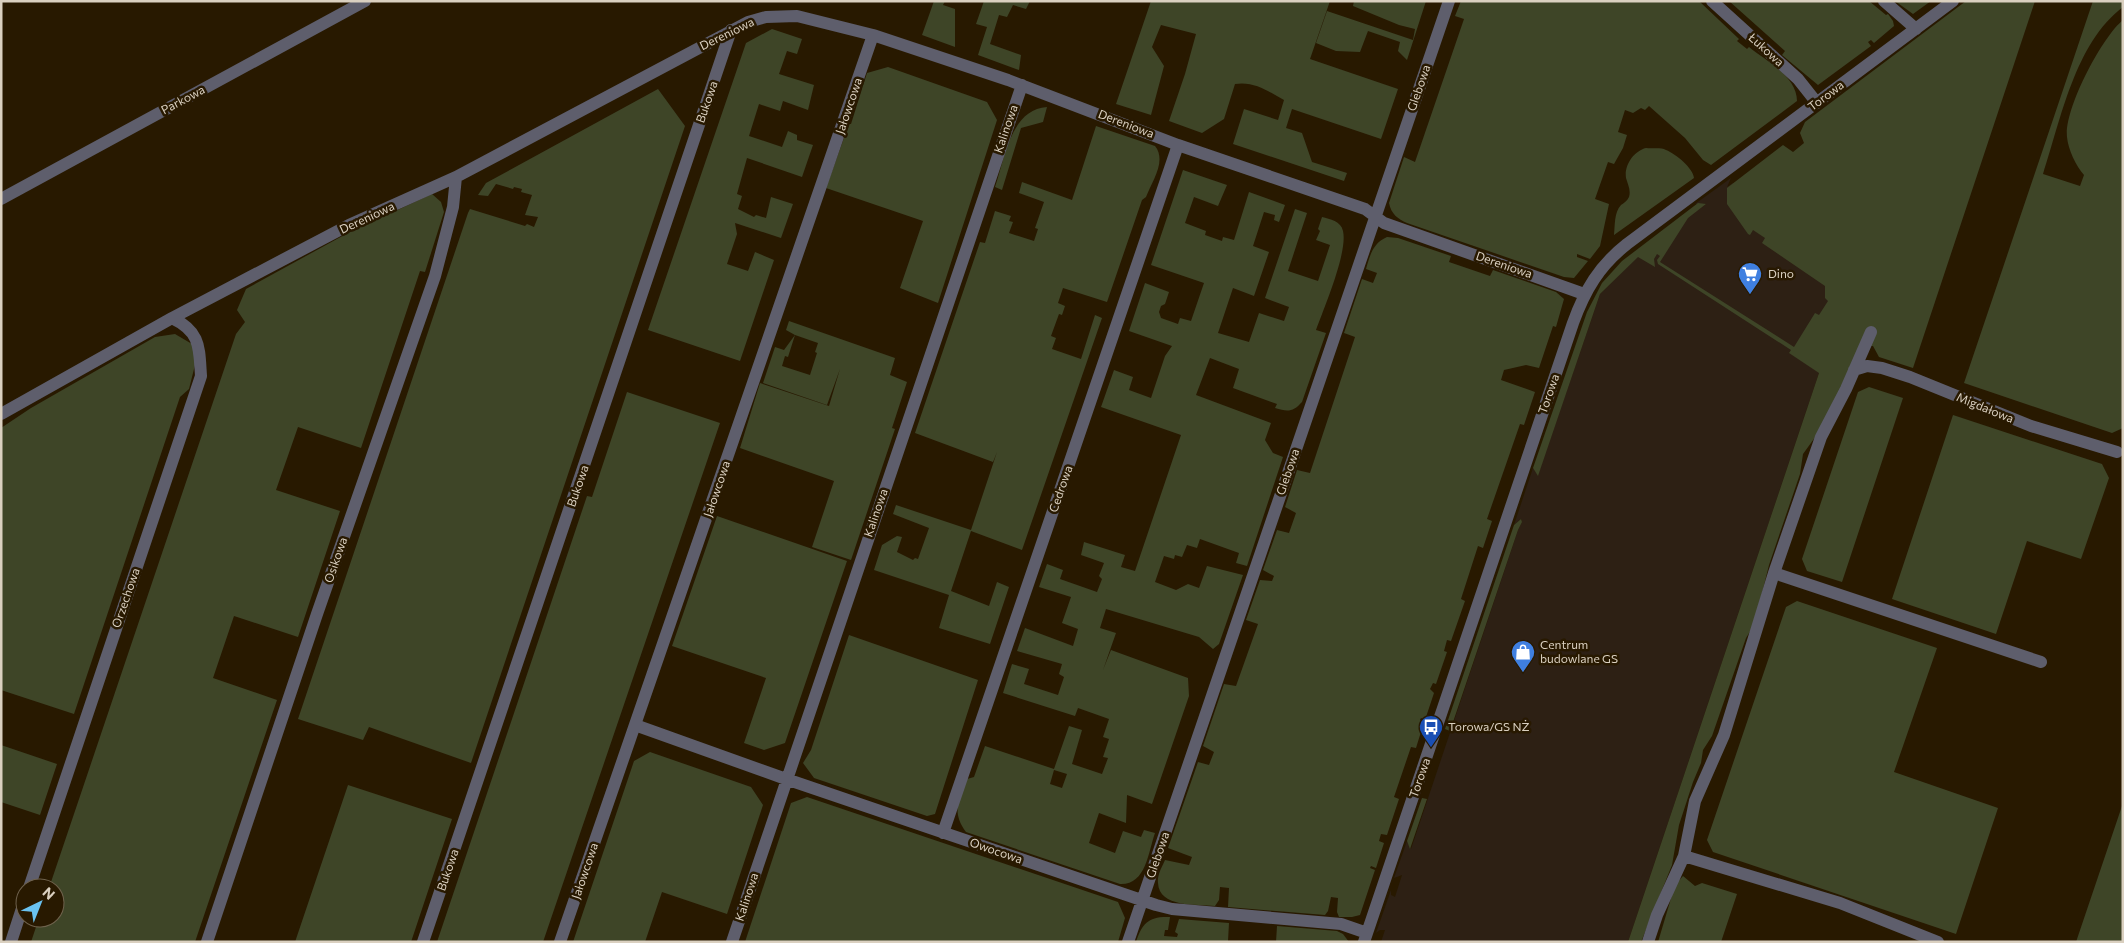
<svg xmlns="http://www.w3.org/2000/svg" width="2124" height="943" viewBox="0 0 2124 943" font-family="Commissioner,sans-serif">
<rect width="100%" height="100%" fill="#281900"/>
<!-- commercial -->
<path fill="#2d2014" d="M1731,178L1727,187L1733,183L1845,281L1819,373L1628,942H1381L1385,930H1380L1376,933L1391,890V895L1395,897L1402,875L1394,878L1407,841L1411,849L1518,530L1522,522L1521,519L1514,525L1533,468L1538,475L1600,294L1652,242L1706,204H1695Z"/>
<!-- green -->
<path fill="#3e4527" fill-rule="evenodd" d="M934,1H945L943,5L955,9V47L922,35Z
M984,1H1030L1026,9L1013,5L1007,17L999,15L990,44L1021,55L1019,70L978,55L987,27L976,24Z
M1151,1H1330L1310,59L1398,89L1381,139L1292,109L1286,128L1302,133L1312,162L1347,173L1344,181L1233,144L1244,109L1278,120L1284,100C1268,91 1254,81 1235,84L1224,119L1202,133L1169,121L1185,74L1196,34L1161,25L1152,47L1164,66L1151,115L1116,104Z
M1354,1H1426L1407,60L1398,51L1400,42L1368,31L1360,52L1336,51L1316,43L1327,11L1413,40L1415,29L1399,25L1353,6Z
M1461,1H1699L1739,39L1737,41L1747,49L1749,47C1766,61 1797,76 1797,101L1711,165L1703,160L1685,138L1649,106L1645,110L1641,108L1633,113L1625,110L1618,132L1627,135L1623,148L1614,164L1608,162L1595,199L1609,204L1600,246L1590,259L1577,254V257L1588,261L1574,278L1564,277L1407,223C1398,219 1391,214 1389,203L1404,157L1415,162L1464,19L1455,16Z
M1729,1H1869L1886,15L1888,14L1893,21L1894,26L1874,43L1871,40L1868,42L1871,46L1818,85L1782,55L1785,51Z
M1895,1H1931L1913,14Z
M1966,1H2035L1913,368L1879,357L1873,346H1862L1821,429L1803,454L1800,474L1769,565L1754,625L1746,638L1712,736L1703,750L1701,763L1693,782L1679,825L1672,865L1641,942H1628L1819,373L1789,353L1791,350L1658,264L1657,260L1660,256L1657,254L1654,259L1655,267L1638,257L1600,294L1538,476L1533,468L1587,312L1602,283L1622,261L1698,203L1706,204L1688,218L1660,262L1794,347L1815,313L1819,315L1828,301L1825,298V286L1762,243L1765,238L1753,230L1750,235L1748,234L1727,204V188L1783,145L1793,152L1804,143L1800,133L1805,122Z
M2093,1H2123V7C2075,43 2061,119 2043,174L2080,186L2084,175C2076,166 2068,149 2067,137C2064,109 2102,37 2123,20V428L2112,433L1964,383Z
M772,29L802,39L797,54L787,51L779,74L814,85L808,110L783,101L780,111L759,104L749,136L782,147L788,131L797,135V140L813,145L802,177L747,158L737,194L742,196L738,209L754,217L756,215L766,218L771,197L793,204L781,238L735,223L737,234L727,264L748,271L755,252L774,260L740,361L648,330L746,43Z
M888,67L987,102L997,120L938,303L900,288L923,221L826,188L849,124H851L867,73Z
M658,89L685,126L471,763L369,727L363,740L298,719L468,213L470,209L525,226L527,224L534,227L538,217L525,215L532,195L521,192L522,189L514,187L513,189L496,184L488,196L478,195L486,183Z
M1047,107L1043,122L1021,128L1002,190L995,187C1005,158 1010,110 1047,107Z
M1096,126L1155,146C1167,161 1152,181 1146,197L1142,200L1107,302L1063,288L1058,303L1065,306L1062,315L1059,314L1051,336L1056,338L1052,349L1081,359L1095,315L1102,318L1022,550L971,531L951,591L989,606L997,582L1009,587L990,644L939,628L949,595L874,570L882,545L897,536L902,537L897,552L913,560L915,558L918,559L929,528L893,514L896,505L971,530L997,452L993,462L915,433L980,242L985,243L995,211L1011,216L1009,221L1013,222L1009,233L1034,241L1038,229L1035,228L1044,202L1019,193L1022,182L1072,200Z
M1646,148C1652,149 1661,147 1666,150C1676,154 1693,168 1694,178L1614,235C1615,226 1614,212 1621,205C1624,203 1627,201 1629,197C1631,190 1628,185 1626,178C1624,165 1634,151 1646,148Z
M1183,170L1227,185L1218,206L1194,197L1185,223L1206,231L1205,235L1222,241L1223,237L1234,240L1249,192L1285,205L1279,222L1274,220L1275,215L1264,212L1253,246L1269,252L1254,296L1233,288L1218,333L1249,342L1259,313L1284,321L1289,307L1265,298L1295,209L1307,213L1288,271L1318,281L1330,245L1316,240L1320,231L1318,229L1322,217C1330,219 1341,221 1343,231C1348,252 1324,308 1316,330L1326,333L1302,402C1293,412 1288,412 1275,408L1277,404L1233,388L1239,369L1210,358L1196,395L1271,423L1265,440L1273,453L1283,457L1247,566L1236,563L1239,553L1200,539L1197,548L1187,545L1182,557L1175,555L1174,559L1164,556L1155,582L1176,590L1188,584L1199,588L1207,566L1243,575L1219,644L1213,649L1199,637L1106,609L1100,628L1116,633L1103,670L1111,650L1188,678L1189,696L1152,804L1127,795L1126,823L1099,813L1089,843L1115,853L1123,831L1141,837L1144,830L1155,833C1148,853 1146,885 1120,884L966,832C951,811 959,802 967,779L974,777L985,746L1054,769L1069,726L1082,730L1072,764L1102,774L1108,758L1103,757L1109,739L1103,737L1109,719L1078,708L1075,716L1003,693L1012,664L1029,669L1024,684L1058,695L1064,677L1059,674L1062,664L1017,651L1025,628L1073,646L1078,629L1062,623L1071,597L1039,587L1047,564L1063,570L1060,579L1097,592L1102,579L1099,576L1104,563L1081,555L1084,542L1125,555L1121,567L1135,571L1181,435L1101,407L1114,370L1133,377L1129,390L1151,398L1165,356L1172,346L1129,331L1145,283L1169,292L1165,304L1161,306L1159,312L1161,318L1178,324L1180,318L1191,321L1204,283L1151,265ZM1054,770L1067,774L1062,788L1050,784Z
M432,194L441,202L444,212L425,272L420,271L361,448L298,427L276,490L340,511L298,637L234,616L213,678L277,700L195,942H31L39,918H55V888H49L236,334L245,322L237,310L246,289L346,234Z
M1387,237L1398,238L1451,256L1449,262L1490,276L1493,270L1556,292L1564,299L1556,327L1553,326L1539,368L1526,365L1504,370L1501,380L1535,392L1524,425L1520,424L1487,519L1492,521L1483,548L1478,546L1461,599L1465,601L1451,641L1447,640L1444,651L1447,652L1436,684L1433,683L1430,689L1434,693L1425,720L1421,718L1420,720L1424,722L1416,748L1411,747L1394,797L1399,799L1387,835L1381,834L1379,841L1384,843L1376,868L1371,866L1370,868L1375,870L1360,915L1352,917H1339L1337,912L1338,898L1331,897L1328,911L1325,915L1228,907L1229,888L1220,887L1219,900L1215,906C1197,904 1159,908 1158,883C1157,875 1162,867 1165,860L1189,865L1192,857L1168,848L1198,762L1209,765L1214,752L1203,746L1224,684L1236,686L1258,624L1246,620L1260,580L1272,581L1274,576L1263,570L1277,530L1289,533L1296,513L1285,507L1297,470L1310,473L1355,337L1344,333L1362,279L1373,283L1377,273L1366,269C1370,255 1373,243 1387,237Z
M789,321L895,358L890,375L907,382L892,428L895,429L851,560L812,547L834,481L740,448L760,383L829,406L840,369L827,405L763,383L775,347L784,350L795,335L786,330ZM795,335L818,343L815,352L817,353L810,375L782,366L785,356L788,357Z
M175,334L192,344L196,361L189,389L180,397L74,714L1,690V428L31,408L155,337Z
M1869,387L1903,398L1842,582L1807,571L1802,559L1858,392Z
M627,392L720,423L543,942H437L587,496L592,497Z
M1953,415L2102,464L2109,478L2081,559L2027,541L1996,634L1892,599Z
M717,516L847,561L785,743L764,750L744,743L766,678L672,646Z
M1521,519L1522,522L1518,530L1450,731L1445,729L1514,525Z
M1797,601L1937,648L1894,772L1998,808L1956,934L1713,852L1707,840L1786,607Z
M849,635L978,680L935,814L927,816L814,778L803,763L811,750Z
M1,745L57,764L40,815L1,802Z
M650,752L751,787L763,805L727,914L662,892L645,942H573L634,761Z
M348,785L452,819L411,942H295Z
M807,797L1118,902L1125,918L1118,942H745L791,803Z
M1422,798L1427,799L1410,849L1407,841Z
M2123,803V942H2076Z
M1683,876L1695,886L1702,883L1737,894L1721,942H1658L1675,885Z
M1163,917H1170L1168,930H1165L1164,936L1177,937L1178,934L1175,932L1179,919L1229,923L1228,941L1232,942H1136C1141,927 1146,918 1163,917Z
M1277,926L1337,931L1343,934L1349,942H1276Z"/>
<g fill="none" stroke-linecap="round" stroke-linejoin="round">
<!-- minor -->
<path stroke="#5e5e6c" stroke-width="12" d="M1712,1L1798,79L1817,103
M1884,1L1916,29
M1,199L365,1
M1854,370L1867,366L1882,368L1910,377L2031,426L2117,452
M1,414L172,318L349,225L456,177L748,22L766,17L797,16L873,35L1008,80L1178,145L1365,209L1384,223L1584,294
M1774,573L2041,662
M635,725L786,779L1156,905L1172,909L1341,924L1367,933
M943,833L1178,145
M1684,856L1840,903L1938,942
M29,888L201,376C199,347 201,332 172,318
M11,942L25,899
M207,942L317,614L435,276L453,207L456,177
M423,942L731,30
M560,942L873,35
M732,942L1022,85
M1128,942L1449,1
M1364,942L1573,323C1585,290 1599,266 1627,244L1953,1
M1648,942L1657,915L1684,856L1695,801L1724,735L1774,573L1821,437L1846,389L1871,332"/>
</g>
<!-- icons -->
<defs>
<g id="supermarket-pin" transform="scale(1.25)"><path d="M0 17L-7.5 6A9.5 9.5 0 1 1 7.5 6Z" fill="#3f7fe0" stroke="#281900"/><path d="M-6-5.5h2.5l.6 2H6L4.5 2H-2.5L-4.4-4H-6ZM-1.5 3.2a1.3 1.3 0 1 0 .1 0ZM3 3.2a1.3 1.3 0 1 0 .1 0Z" fill="#fff"/></g>
<g id="shop-pin" transform="scale(1.25)"><path d="M0 17L-7.5 6A9.5 9.5 0 1 1 7.5 6Z" fill="#3f7fe0" stroke="#281900"/><path d="M-5-2.5h2.3a2.7 3.5 0 0 1 5.4 0H5L5.5 6h-11ZM-1.5-2.5h3a1.5 2.3 0 0 0-3 0Z" fill="#fff"/></g>
<g id="bus-pin" transform="scale(1.25)"><path d="M0 17L-7.5 6A9.5 9.5 0 1 1 7.5 6Z" fill="#1a4fb4" stroke="#281900"/><path d="M-5-6H5V4H4V6H2V4H-2V6H-4V4H-5ZM-3.5-4V0h7V-4ZM-3.5 1.2v1.5H-2V1.2ZM2 1.2v1.5H3.5V1.2Z" fill="#fff"/></g>
</defs>
<g fill-rule="evenodd">
<use href="#supermarket-pin" x="1750" y="274"/>
<use href="#shop-pin" x="1523" y="652"/>
<use href="#bus-pin" x="1431" y="727"/>
</g>
<g text-anchor="middle" stroke-width="5" stroke-linejoin="round" paint-order="stroke">
<!-- street labels -->
<g font-size="12" fill="#dad0c0" stroke="#281900">
<text transform="translate(727 34) rotate(-26)" y="4">Dereniowa</text>
<text transform="translate(1766 50) rotate(42)" y="4">Łukowa</text>
<text transform="translate(1419 88) rotate(-71)" y="4">Glebowa</text>
<text transform="translate(1826 96) rotate(-37)" y="4">Torowa</text>
<text transform="translate(183 100) rotate(-28)" y="4">Parkowa</text>
<text transform="translate(707 102) rotate(-71)" y="4">Bukowa</text>
<text transform="translate(849 106) rotate(-71)" y="4">Jałowcowa</text>
<text transform="translate(1126 124) rotate(21)" y="4">Dereniowa</text>
<text transform="translate(1006 129) rotate(-71)" y="4">Kalinowa</text>
<text transform="translate(367 218) rotate(-25)" y="4">Dereniowa</text>
<text transform="translate(1504 265) rotate(19)" y="4">Dereniowa</text>
<text transform="translate(1549 394) rotate(-71)" y="4">Torowa</text>
<text transform="translate(1985 408) rotate(22)" y="4">Migdałowa</text>
<text transform="translate(1288 472) rotate(-71)" y="4">Glebowa</text>
<text transform="translate(578 486) rotate(-71)" y="4">Bukowa</text>
<text transform="translate(717 489) rotate(-71)" y="4">Jałowcowa</text>
<text transform="translate(1061 489) rotate(-71)" y="4">Cedrowa</text>
<text transform="translate(876 513) rotate(-71)" y="4">Kalinowa</text>
<text transform="translate(336 560) rotate(-71)" y="4">Osikowa</text>
<text transform="translate(126 598) rotate(-71)" y="4">Orzechowa</text>
<text transform="translate(1420 778) rotate(-71)" y="4">Torowa</text>
<text transform="translate(996 851) rotate(19)" y="4">Owocowa</text>
<text transform="translate(1158 855) rotate(-71)" y="4">Glebowa</text>
<text transform="translate(448 870) rotate(-71)" y="4">Bukowa</text>
<text transform="translate(585 871) rotate(-71)" y="4">Jałowcowa</text>
<text transform="translate(747 897) rotate(-72)" y="4">Kalinowa</text>
</g>
<!-- poi labels -->
<g font-size="12" fill="#dad0c0" stroke="#281900" text-anchor="start">
<text x="1768" y="278">Dino</text>
<text x="1540" y="649">Centrum<tspan x="1540" dy="14">budowlane GS</tspan></text>
<text x="1448" y="731">Torowa/GS NŻ</text>
</g>
</g>
<!-- border -->
<rect width="2124" height="943" fill="none" stroke="#dad0c0" stroke-width="5"/>
<!-- north arrow -->
<g transform="translate(40 903) rotate(43)"><circle r="24" fill="#281900" stroke="#6f624d"/>
<path d="M0-4L9 19L0 12L-9 19Z" fill="#6ac3f1"/>
<text y="-8" font-size="14" font-weight="bold" text-anchor="middle" fill="#dad0c0">N</text>
</g>
</svg>
